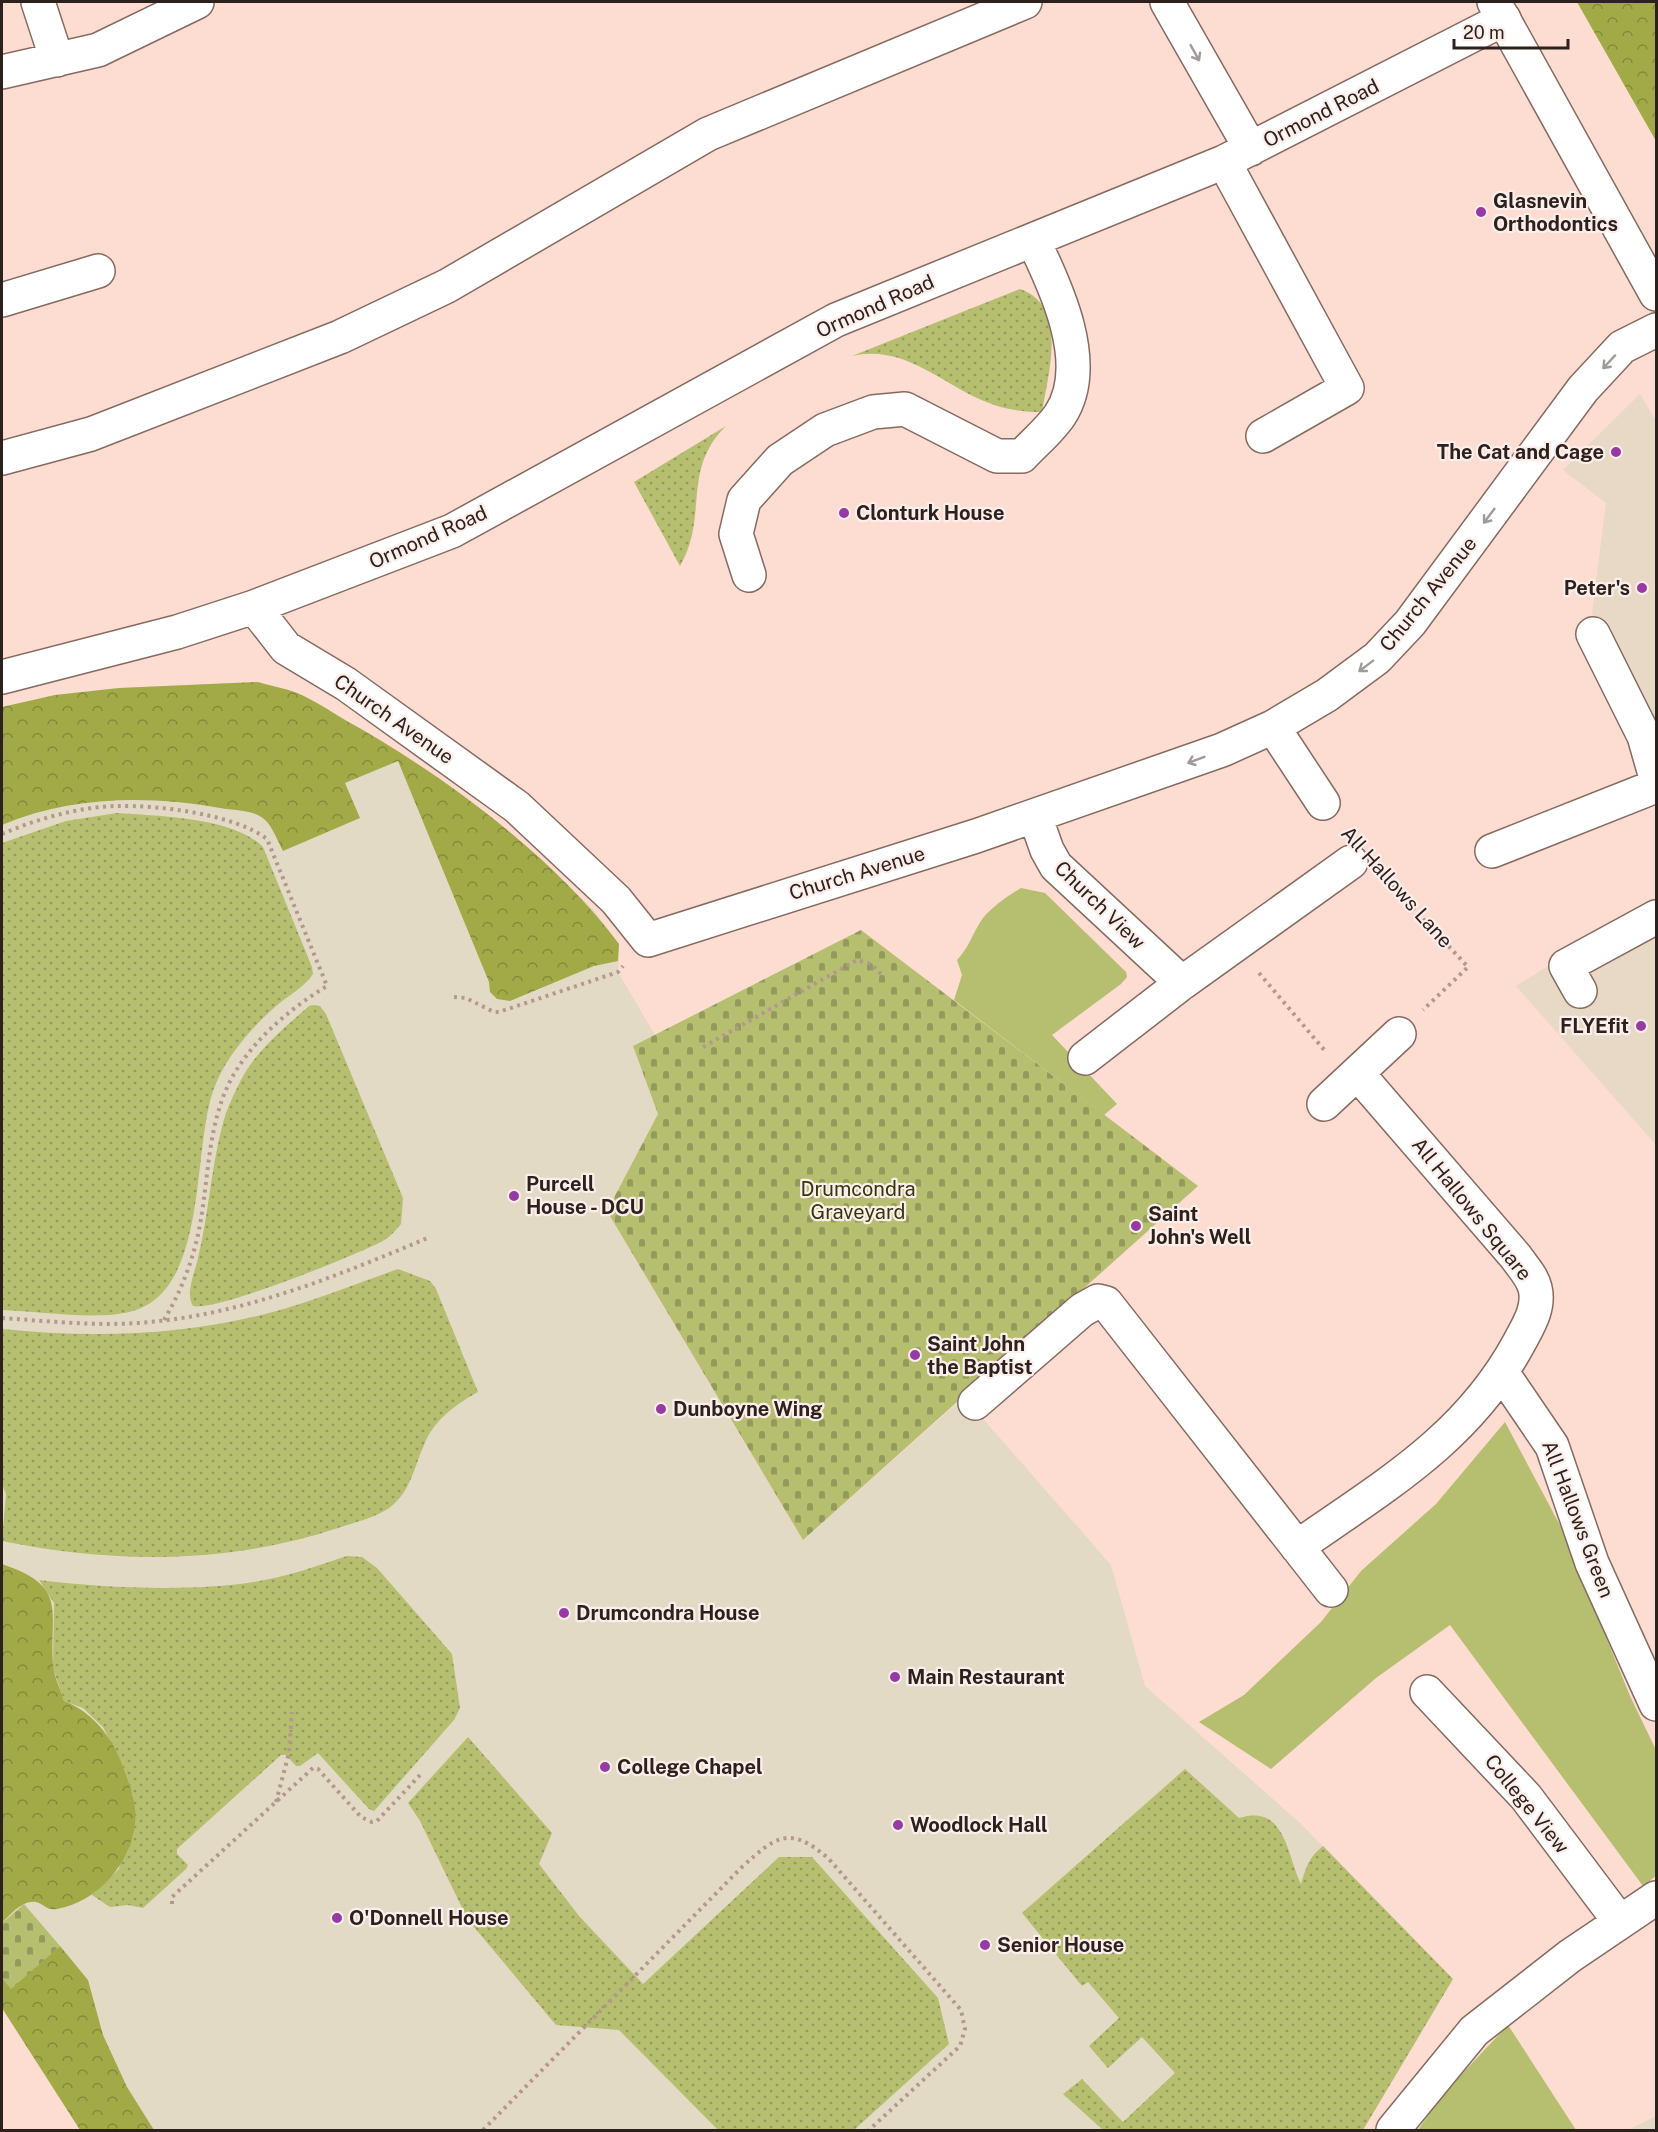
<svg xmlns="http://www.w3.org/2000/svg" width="1658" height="2132" viewBox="0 0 1658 2132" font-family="'Public Sans',sans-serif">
<defs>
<pattern id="grass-dots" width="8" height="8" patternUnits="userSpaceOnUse" patternTransform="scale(1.5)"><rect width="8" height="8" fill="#b6be6f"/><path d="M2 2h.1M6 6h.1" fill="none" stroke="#949a5b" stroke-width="1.8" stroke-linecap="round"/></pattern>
<pattern id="forest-crowns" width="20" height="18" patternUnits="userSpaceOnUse" patternTransform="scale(1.5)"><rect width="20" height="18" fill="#a2aa47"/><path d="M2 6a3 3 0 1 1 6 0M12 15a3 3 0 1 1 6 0" fill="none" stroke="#848a3b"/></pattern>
<pattern id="cemetery-stones" width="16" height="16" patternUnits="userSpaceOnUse" patternTransform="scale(1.5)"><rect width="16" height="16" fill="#b6be6f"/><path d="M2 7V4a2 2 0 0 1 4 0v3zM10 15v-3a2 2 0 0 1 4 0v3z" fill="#949a5b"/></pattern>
</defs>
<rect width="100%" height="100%" fill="#fddcd1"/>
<!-- commercial -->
<path fill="#e8d8c6" d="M1640,394L1656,421V743L1592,613L1606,503L1563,470Z
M1656,900V1145L1516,986Z"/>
<!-- education -->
<path fill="#e3dac5" d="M258,682L298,693L381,740L468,801L530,850L593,909L619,944L618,972L655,1035L633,1046L659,1114L607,1211L803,1540L964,1397L1111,1565L1145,1686L1299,1822L1453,1979L1363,2130H80L2,2008V707L55,695L119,688Z
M1656,2116V2130H1628Z"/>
<!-- grass -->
<path fill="url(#grass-dots)" d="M1020,289C1069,306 1048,374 1042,412C1018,412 997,408 975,397C934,377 900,345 852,356Z
M726,426C681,470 709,516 680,566L634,482Z
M117,813C157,816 234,817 263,847L312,967L313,974C305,987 287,996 275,1007C251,1028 224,1059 213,1091C192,1153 208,1289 133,1311C99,1321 38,1311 2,1310V843L66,821Z
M314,1005L320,1006L326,1014L403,1198L401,1224C395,1231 389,1238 381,1242C353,1256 216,1312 193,1306C185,1293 195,1272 198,1258C209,1213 211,1167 223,1123C227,1108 234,1094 241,1080C256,1051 284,1028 309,1006Z
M398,1269L430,1281L436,1289L478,1392C456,1404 433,1421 424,1445C414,1467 411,1492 389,1508C375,1518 355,1522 338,1528C230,1564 113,1564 2,1541L6,1494L2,1484V1329C90,1338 182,1336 269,1313C312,1302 355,1284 398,1269Z
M347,1556L362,1557L377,1568L452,1654L460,1708L454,1720L374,1811L369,1809L318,1753L300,1766H296L286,1755H281L177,1849V1854L188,1865L186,1869L143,1908L128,1905L110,1907L92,1895L119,1869L133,1796L124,1770L103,1727L83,1708L64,1701L53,1668L54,1603L39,1580C103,1588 190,1592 254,1582C286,1577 317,1566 347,1556Z
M468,1737L552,1833L539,1864L579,1916L643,1984L779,1857H812L938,1998L949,2044L854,2130H718L619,2030L556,2025L468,1920L420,1821L408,1803Z
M1185,1769L1239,1818C1285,1804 1286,1852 1301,1884C1306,1868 1308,1858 1323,1846L1453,1979L1363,2130H1103L1063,2094L1082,2079L1123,2122L1175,2073L1142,2037L1108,2068L1089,2046L1119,2018L1088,1982L1082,1986L1022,1913Z"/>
<!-- forest -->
<path fill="url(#forest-crowns)" d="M1577,2H1656V141Z
M258,682C271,686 285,688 297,693C314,700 330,711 345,720C441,773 554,856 619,944L618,961L594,966L510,1001L497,999L490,992L489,982L398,761L345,783L360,818L283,851C278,842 272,825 264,819C251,809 235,811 220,808C147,795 71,796 2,825V707L55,695L119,688Z
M2,1564C69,1587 49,1609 53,1665C54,1677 61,1690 64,1701C97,1714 115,1742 126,1775C132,1791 137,1807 135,1824C130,1865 97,1902 57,1909C47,1911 44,1904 36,1902C22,1900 10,1915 2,1923Z
M60,1946L88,1980L103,2035L127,2087L154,2130H80L2,2008V1978L11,1988Z"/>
<!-- cemetery -->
<path fill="url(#cemetery-stones)" d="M861,930L1198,1186L803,1540L607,1211L658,1114L633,1046Z
M24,1904L60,1946L11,1989L2,1978V1923Z"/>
<!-- green -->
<path fill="#b6be6f" d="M1021,888L1045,893L1126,972L1127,977L1121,984L1052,1035L1117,1104L1104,1115L954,1000L962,975L957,960C969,948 973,932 983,918C993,906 1008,896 1021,888Z
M1505,1422L1562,1529L1630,1696L1656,1750V1876L1643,1886L1450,1625L1376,1678L1271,1769L1199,1722L1244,1695L1321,1622L1361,1571L1436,1504Z
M1508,2025L1576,2130H1418L1442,2095Z"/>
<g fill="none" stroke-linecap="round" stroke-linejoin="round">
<!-- minor casing -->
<g stroke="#866a60" stroke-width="36">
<path id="minor" d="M38,2L57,60
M1167,2L1251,149
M2,72L98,50L197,2
M1224,162L1347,388L1263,436
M2,300L98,271
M2,458L91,434L340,337L447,286L708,134L1025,2
M749,575L736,534L744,500L780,460L825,430L873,412L905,409L997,456H1022C1034,443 1050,430 1060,415C1093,365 1056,287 1033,240
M254,607L452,531L836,320L1224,162L1504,19
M1593,634L1644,736L1656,778
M2,677L177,632L254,607L286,648L346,684L517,807L616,900L648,940L976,836L1222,750L1273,727L1327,695L1377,658L1410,623L1583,389L1622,347L1656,330
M1273,727L1323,803
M1035,816L1047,850L1056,866L1182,983
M1492,851L1656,786
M1580,991L1566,966L1656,917
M1085,1058L1182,983L1351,862
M1324,1104L1399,1034
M1503,1374L1552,1446L1592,1563L1656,1704
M975,1403L1082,1310L1098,1301L1106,1303L1331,1590
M1297,1547C1384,1486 1467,1439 1519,1343C1528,1326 1540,1308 1535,1288C1532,1276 1522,1266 1516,1257L1358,1074
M1427,1692L1526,1797L1620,1922
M1393,2130L1474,2031L1570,1956L1656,1898"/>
</g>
<!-- major casing -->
<g stroke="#866a60" stroke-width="36">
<path id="major" d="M1494,2L1656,294"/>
</g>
<!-- path -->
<path stroke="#b29890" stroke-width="4" stroke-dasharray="3 4.5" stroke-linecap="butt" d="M2,834C37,819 78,807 117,806C158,805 234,814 267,839L327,986C291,1008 256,1037 234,1074C205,1124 210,1184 197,1239C190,1268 179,1295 164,1320
M1382,875L1468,967L1423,1010
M1259,973L1326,1052
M454,997L466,998L494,1012H499L618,972L623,966
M703,1047L857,960L871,964L882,975
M2,1318C47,1321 93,1326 138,1323C241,1316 337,1276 430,1237
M276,1802L289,1753L292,1712
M172,1904V1897L313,1768L318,1769L361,1817L372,1822L377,1821L420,1775
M483,2130L742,1867C776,1836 789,1825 828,1858L961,2010L965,2029L960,2046L869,2130"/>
<!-- minor -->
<use href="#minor" stroke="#fff" stroke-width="33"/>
<!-- major -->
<use href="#major" stroke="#fff" stroke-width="33"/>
</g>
<!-- one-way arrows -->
<defs><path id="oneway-shaft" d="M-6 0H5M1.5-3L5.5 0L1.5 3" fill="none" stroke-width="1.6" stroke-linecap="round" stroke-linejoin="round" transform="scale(1.5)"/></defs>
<g stroke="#a09b99">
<use href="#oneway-shaft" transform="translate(1195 53) rotate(61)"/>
<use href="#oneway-shaft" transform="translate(1609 362) rotate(133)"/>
<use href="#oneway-shaft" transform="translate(1489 516) rotate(127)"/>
<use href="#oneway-shaft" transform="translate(1366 666) rotate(143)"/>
<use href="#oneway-shaft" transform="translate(1196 760) rotate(159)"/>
</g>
<!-- markers -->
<g fill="#983aa4" stroke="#fceeea" stroke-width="2">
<circle cx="1481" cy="212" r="6"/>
<circle cx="1616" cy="452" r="6"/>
<circle cx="844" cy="513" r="6"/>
<circle cx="1642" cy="588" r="6"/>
<circle cx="1641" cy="1026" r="6"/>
<circle cx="514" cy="1196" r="6"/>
<circle cx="1136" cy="1226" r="6"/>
<circle cx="915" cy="1355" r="6"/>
<circle cx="661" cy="1409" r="6"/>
<circle cx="564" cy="1613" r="6"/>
<circle cx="895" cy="1677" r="6"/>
<circle cx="605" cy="1767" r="6"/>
<circle cx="898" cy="1825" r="6"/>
<circle cx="337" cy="1918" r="6"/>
<circle cx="985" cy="1945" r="6"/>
</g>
<g text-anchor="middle" stroke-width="4.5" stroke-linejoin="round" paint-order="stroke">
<!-- street labels -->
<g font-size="20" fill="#2d211d" stroke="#fceeea">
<text transform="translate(1321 113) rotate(-27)" y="7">Ormond Road</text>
<text transform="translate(875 306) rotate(-24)" y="7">Ormond Road</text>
<text transform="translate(428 537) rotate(-24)" y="7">Ormond Road</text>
<text transform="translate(1428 594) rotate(-51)" y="7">Church Avenue</text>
<text transform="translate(394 719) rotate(35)" y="7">Church Avenue</text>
<text transform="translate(857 873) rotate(-17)" y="7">Church Avenue</text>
<text transform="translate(1397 887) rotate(48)" y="7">All Hallows Lane</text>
<text transform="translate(1100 905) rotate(44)" y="7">Church View</text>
<text transform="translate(1472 1209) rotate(51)" y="7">All Hallows Square</text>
<text transform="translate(1578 1519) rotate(69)" y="7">All Hallows Green</text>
<text transform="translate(1527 1804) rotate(51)" y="7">College View</text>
</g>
<!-- poi labels -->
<g font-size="20" font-weight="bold" fill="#2d211d" stroke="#fceeea" text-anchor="start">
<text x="1493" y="208">Glasnevin<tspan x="1493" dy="23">Orthodontics</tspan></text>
<text x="1604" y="459" text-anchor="end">The Cat and Cage</text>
<text x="856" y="520">Clonturk House</text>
<text x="1630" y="595" text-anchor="end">Peter's</text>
<text x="1629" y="1033" text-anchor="end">FLYEfit</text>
<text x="526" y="1191">Purcell<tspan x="526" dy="23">House - DCU</tspan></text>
<text x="1148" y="1221">Saint<tspan x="1148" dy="23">John's Well</tspan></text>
<text x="927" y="1351">Saint John<tspan x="927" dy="23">the Baptist</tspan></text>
<text x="673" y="1416">Dunboyne Wing</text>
<text x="576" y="1620">Drumcondra House</text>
<text x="907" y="1684">Main Restaurant</text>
<text x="617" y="1774">College Chapel</text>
<text x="910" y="1832">Woodlock Hall</text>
<text x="349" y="1925">O'Donnell House</text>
<text x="997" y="1952">Senior House</text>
</g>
<!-- park labels -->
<g font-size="20" fill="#33360b" stroke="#fceeea">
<text x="858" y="1196">Drumcondra<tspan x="858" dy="23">Graveyard</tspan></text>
</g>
</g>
<!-- border -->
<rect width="1658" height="2132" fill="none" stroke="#2d211d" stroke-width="6"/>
<!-- scale -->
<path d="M1454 39v9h114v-9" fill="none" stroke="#2d211d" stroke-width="3"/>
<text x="1463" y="39" font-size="18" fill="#2d211d" stroke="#fceeea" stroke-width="4.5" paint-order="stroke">20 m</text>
</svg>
